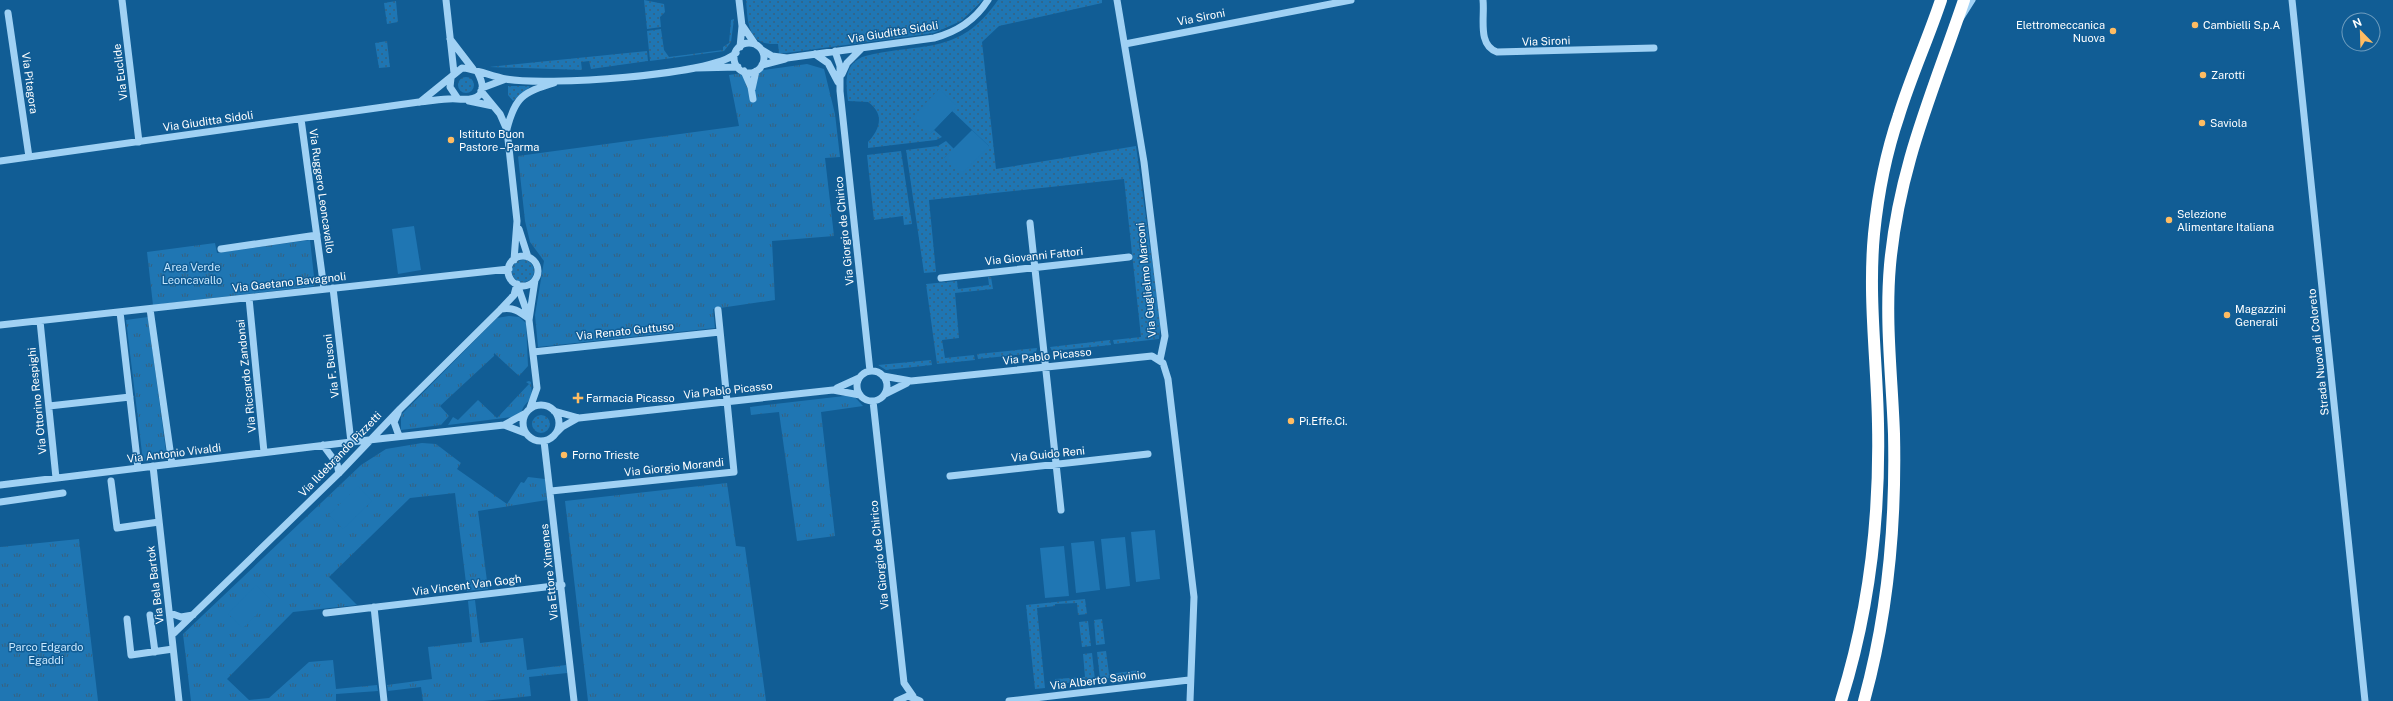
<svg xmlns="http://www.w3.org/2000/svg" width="2393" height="701" viewBox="0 0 2393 701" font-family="'Public Sans',sans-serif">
<defs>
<pattern id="grass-dots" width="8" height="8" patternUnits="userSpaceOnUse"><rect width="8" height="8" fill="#1f76b3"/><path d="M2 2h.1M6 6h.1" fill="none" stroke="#366180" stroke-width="1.8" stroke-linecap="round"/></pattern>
<pattern id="park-tufts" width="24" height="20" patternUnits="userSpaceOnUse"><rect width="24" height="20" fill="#1f76b3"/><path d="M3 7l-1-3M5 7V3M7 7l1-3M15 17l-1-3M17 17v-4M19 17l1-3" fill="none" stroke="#366180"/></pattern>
</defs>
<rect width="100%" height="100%" fill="#115d95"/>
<!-- grass -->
<path fill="url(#grass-dots)" d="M644,0L664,4L665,12L660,17L661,27L647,29Z
M746,0H983L961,21L934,33L779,54L778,44C747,46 748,23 746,0Z
M998,0H1102V3L999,26L982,42L996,169L1136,146L1161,324L1159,339L1114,344L1113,340L1141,337L1124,179L929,200L936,272L924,273L906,150L938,146L946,141L954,149L944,158L989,146L952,111L957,106L929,135L934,130L942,137L936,140L868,148V142C880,129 885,114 868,102L848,101C846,83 843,66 862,57C921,41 958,58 998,0Z
M396,1L398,22L387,24L384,3Z
M734,19L731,42L724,51L650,61L647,31L661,29L664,50L669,57L723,50V47L729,43L731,20Z
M387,41L390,67L379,68L375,43Z
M647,51L648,61L591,69L589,61L581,62L582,70L489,67Z
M458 85a8 8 0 1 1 16 0a8 8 0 1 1-16 0Z
M508,86H529L530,87L513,101L508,95Z
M901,151L912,224L904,225L903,216L874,220L867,155Z
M512 271a11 11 0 1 1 22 0a11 11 0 1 1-22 0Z
M988,277H991L993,289L955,293L959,338L942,340L945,358L974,355L975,360L937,364L926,284L957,281L958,289L989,285Z
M1110,340L1111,345L1052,351L1050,347Z
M1037,348L1036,353L978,359L977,354Z
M931,360L932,365L886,370L878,365Z
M532 424a9 9 0 1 1 18 0a9 9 0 1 1-18 0Z
M1085,599L1087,614L1078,615L1077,603L1055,604V606L1037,608L1045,688L1035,689L1026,605Z
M1102,619L1105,644L1096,645L1094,620Z
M1088,621L1091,646L1082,647L1079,622Z
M1106,651L1109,674L1139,670L1141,677H1137L1136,675L1100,679L1097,652Z
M1092,653L1095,680L1058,684V687H1055V679L1085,677L1083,654Z"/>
<!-- park -->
<path fill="url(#park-tufts)" d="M807,64L824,69L835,114L840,157L825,158L834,236L772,241L775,300L713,309L715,328L538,347L535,315L544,261L530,242L525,221L518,156L739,126L729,75Z
M310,240L315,286L153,305L147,252L215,243L217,253Z
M509,316L519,317L526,323L528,366L519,376L494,353V356L440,406L449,416L441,425L401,430V415L497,318Z
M148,317L167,459L143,461L126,320Z
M529,381L531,382L532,397L524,406L519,416L448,425L453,417L458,420L478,400L497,418L529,384L526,382Z
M853,395L863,406L821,412L835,536L797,541L779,412L751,415L750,407Z
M422,443L436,444L461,463L457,469L507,504L521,482L524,483L528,477L545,479L547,500L478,511L488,589L467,591L455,493L410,498L329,577L357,605L293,612L227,679L249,700L269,698L309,662L333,660L336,689L377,685L378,691L336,694V701H191L183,634L361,465L386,449Z
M727,483L736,546L745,547L766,701H588L565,501Z
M79,539L98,701H0V547Z
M475,600L480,643L523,638L527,670L566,665L567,673L529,677L531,696L483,701H423L421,687L388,691L387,685L432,679L428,647L472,642L468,601Z"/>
<!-- pitch -->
<path fill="#1f76b3" d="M939,89L957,106L929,135L912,118Z
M972,130L989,146L961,175L944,158Z
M414,226L421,270L398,274L392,229Z
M358,486L372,501L343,529L329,515Z
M1155,530L1160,579L1136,582L1131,532Z
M1125,537L1130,586L1106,589L1101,539Z
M1094,541L1100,590L1076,593L1071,543Z
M1064,546L1069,596L1045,598L1040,548Z
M256,585L271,600L243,628L228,614Z"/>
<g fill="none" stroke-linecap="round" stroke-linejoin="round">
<!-- minor -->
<path stroke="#a0d1f4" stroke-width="7" d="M122,0L139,142
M446,0L454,73
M739,0L742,26L740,47
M1117,0L1144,162L1165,336L1160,360
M1483,0C1485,17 1477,45 1497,52L1654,48
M2292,0L2365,701
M8,13L29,157
M1960,19L1972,0
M742,25L755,44
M450,39L473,69
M734 58a15 15 0 1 1 30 0a15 15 0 1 1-30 0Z
M1125,44L1351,0
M762,50L772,56L787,58L934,38C957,32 976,19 988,0
M835,51L840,66V91L870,371
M815,54L828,63L838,82
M762,65L785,59
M696,68L738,67
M744,71L751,87L753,99
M842,74L847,63L862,48
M451,78L450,87L458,99
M482,88L506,79
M752,89L756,71
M481,91L500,114L507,130L517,221L514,260
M469,101L493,106
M420,102L462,68C472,68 494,77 506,79C542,86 713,76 736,53
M301,119L324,289
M507,129C515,97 523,92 554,83
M0,161L419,102C432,101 445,98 457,99C478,101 489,95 478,73
M1030,223L1061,510
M519,229L528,257
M221,249L317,235
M508 271a15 15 0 1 1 30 0a15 15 0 1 1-30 0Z
M941,278L1129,257
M517,284L529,318
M333,288L351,442
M249,298L264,452
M150,309L172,464
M501,309C513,307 519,311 528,318
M120,312L138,468
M40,321L56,478
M0,325L509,269
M533,352L720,332
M857 386a15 15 0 1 1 30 0a15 15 0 1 1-30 0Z
M883,376L911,381L1152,356L1163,363L1168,379L1194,597L1190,701
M837,388L859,378
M885,394L907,383
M873,401L904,683L913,696
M523 423a18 18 0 1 1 36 0a18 18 0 1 1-36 0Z
M49,406L130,397
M530,408L537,388L529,320L535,280
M554,411L579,418L833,390L860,395
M398,413L394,422L399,436
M504,425L525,433
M557,432L562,427L578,418
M544,441L574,701
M323,445L337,464L339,473
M153,466L179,701
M950,476L1148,454
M111,481L117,528L159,522
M0,485L351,442L504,425L524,414
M551,491L734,472L718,310
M0,502L63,493
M374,607L384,701
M170,613L181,617L193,615
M326,613L562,585
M150,615L155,652
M127,619L131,655L173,649
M172,635L339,473L400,409L501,309L514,295L517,284
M897,701L908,696L920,701
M1009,701L1189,680"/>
<!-- highway -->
<path stroke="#fff" stroke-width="12" d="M1841,701C1869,612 1880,518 1878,424C1877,361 1868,298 1874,234C1878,194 1886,153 1899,115C1911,76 1928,39 1941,0
M1864,701C1888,614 1896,524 1894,434C1892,378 1885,322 1890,265C1899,166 1933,92 1964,0"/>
</g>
<!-- markers -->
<g fill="#ffbc62" stroke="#115d95" stroke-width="1.5">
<circle cx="2195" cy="25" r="4"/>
<circle cx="2113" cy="31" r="4"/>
<circle cx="2203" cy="75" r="4"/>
<circle cx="2202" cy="123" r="4"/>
<circle cx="451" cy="140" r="4"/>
<circle cx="2169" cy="220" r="4"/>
<circle cx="2227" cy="315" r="4"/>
<path d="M576 392h4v4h4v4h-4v4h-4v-4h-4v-4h4z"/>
<circle cx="1291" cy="421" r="4"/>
<circle cx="564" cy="455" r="4"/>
</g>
<g text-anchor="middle" stroke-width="3" stroke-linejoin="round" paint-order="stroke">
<!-- street labels -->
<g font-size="11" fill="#fff" stroke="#115d95">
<text transform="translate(1201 17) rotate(-11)" y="4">Via Sironi</text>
<text transform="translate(893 32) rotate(-9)" y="4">Via Giuditta Sidoli</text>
<text transform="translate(1546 41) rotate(-2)" y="4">Via Sironi</text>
<text transform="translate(120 72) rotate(-97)" y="4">Via Euclide</text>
<text transform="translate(30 83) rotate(82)" y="4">Via Pitagora</text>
<text transform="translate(208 121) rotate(-8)" y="4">Via Giuditta Sidoli</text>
<text transform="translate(322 191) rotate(82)" y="4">Via Ruggero Leoncavallo</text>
<text transform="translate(844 231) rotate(-96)" y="4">Via Giorgio de Chirico</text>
<text transform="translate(1034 256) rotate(-6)" y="4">Via Giovanni Fattori</text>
<text transform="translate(1146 280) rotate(-96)" y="4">Via Guglielmo Marconi</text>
<text transform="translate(289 282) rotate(-6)" y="4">Via Gaetano Bavagnoli</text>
<text transform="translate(625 331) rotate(-6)" y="4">Via Renato Guttuso</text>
<text transform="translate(2318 352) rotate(-96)" y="4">Strada Nuova di Coloreto</text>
<text transform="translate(1047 356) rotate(-6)" y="4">Via Pablo Picasso</text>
<text transform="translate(331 366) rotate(-97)" y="4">Via F. Busoni</text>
<text transform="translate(246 376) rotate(-96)" y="4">Via Riccardo Zandonai</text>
<text transform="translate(728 390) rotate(-6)" y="4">Via Pablo Picasso</text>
<text transform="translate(37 401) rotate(-96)" y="4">Via Ottorino Respighi</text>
<text transform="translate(174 453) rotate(-7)" y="4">Via Antonio Vivaldi</text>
<text transform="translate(340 454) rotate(-46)" y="4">Via Ildebrando Pizzetti</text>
<text transform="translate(1048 454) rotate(-6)" y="4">Via Guido Reni</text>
<text transform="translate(674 467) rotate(-6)" y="4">Via Giorgio Morandi</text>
<text transform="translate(879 555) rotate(-96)" y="4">Via Giorgio de Chirico</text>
<text transform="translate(549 572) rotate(-96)" y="4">Via Ettore Ximenes</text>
<text transform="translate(155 585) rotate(-97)" y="4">Via Bela Bartok</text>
<text transform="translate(467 585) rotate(-7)" y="4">Via Vincent Van Gogh</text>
<text transform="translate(1098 680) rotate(-7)" y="4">Via Alberto Savinio</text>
</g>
<!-- poi labels -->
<g font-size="11" fill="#fff" stroke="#115d95" text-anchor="start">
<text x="2105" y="29" text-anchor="end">Elettromeccanica<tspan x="2105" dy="13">Nuova</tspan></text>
<text x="2203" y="29">Cambielli S.p.A</text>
<text x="2211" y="79">Zarotti</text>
<text x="2210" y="127">Saviola</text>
<text x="459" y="138">Istituto Buon<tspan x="459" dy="13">Pastore – Parma</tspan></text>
<text x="2177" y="218">Selezione<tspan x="2177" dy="13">Alimentare Italiana</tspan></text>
<text x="2235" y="313">Magazzini<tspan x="2235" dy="13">Generali</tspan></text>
<text x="586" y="402">Farmacia Picasso</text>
<text x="1299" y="425">Pi.Effe.Ci.</text>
<text x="572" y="459">Forno Trieste</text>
</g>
<!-- park labels -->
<g font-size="11" fill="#c7e7fe" stroke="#115d95">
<text x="192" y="271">Area Verde<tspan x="192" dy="13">Leoncavallo</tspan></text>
<text x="46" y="651">Parco Edgardo<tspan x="46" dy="13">Egaddi</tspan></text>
</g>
</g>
<!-- north arrow -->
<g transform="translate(2361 32) rotate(337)"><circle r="19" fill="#115d95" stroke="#709ebf"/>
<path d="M0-3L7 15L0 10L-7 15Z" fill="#ffbc62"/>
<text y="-6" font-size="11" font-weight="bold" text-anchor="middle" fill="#ffffff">N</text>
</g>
</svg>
